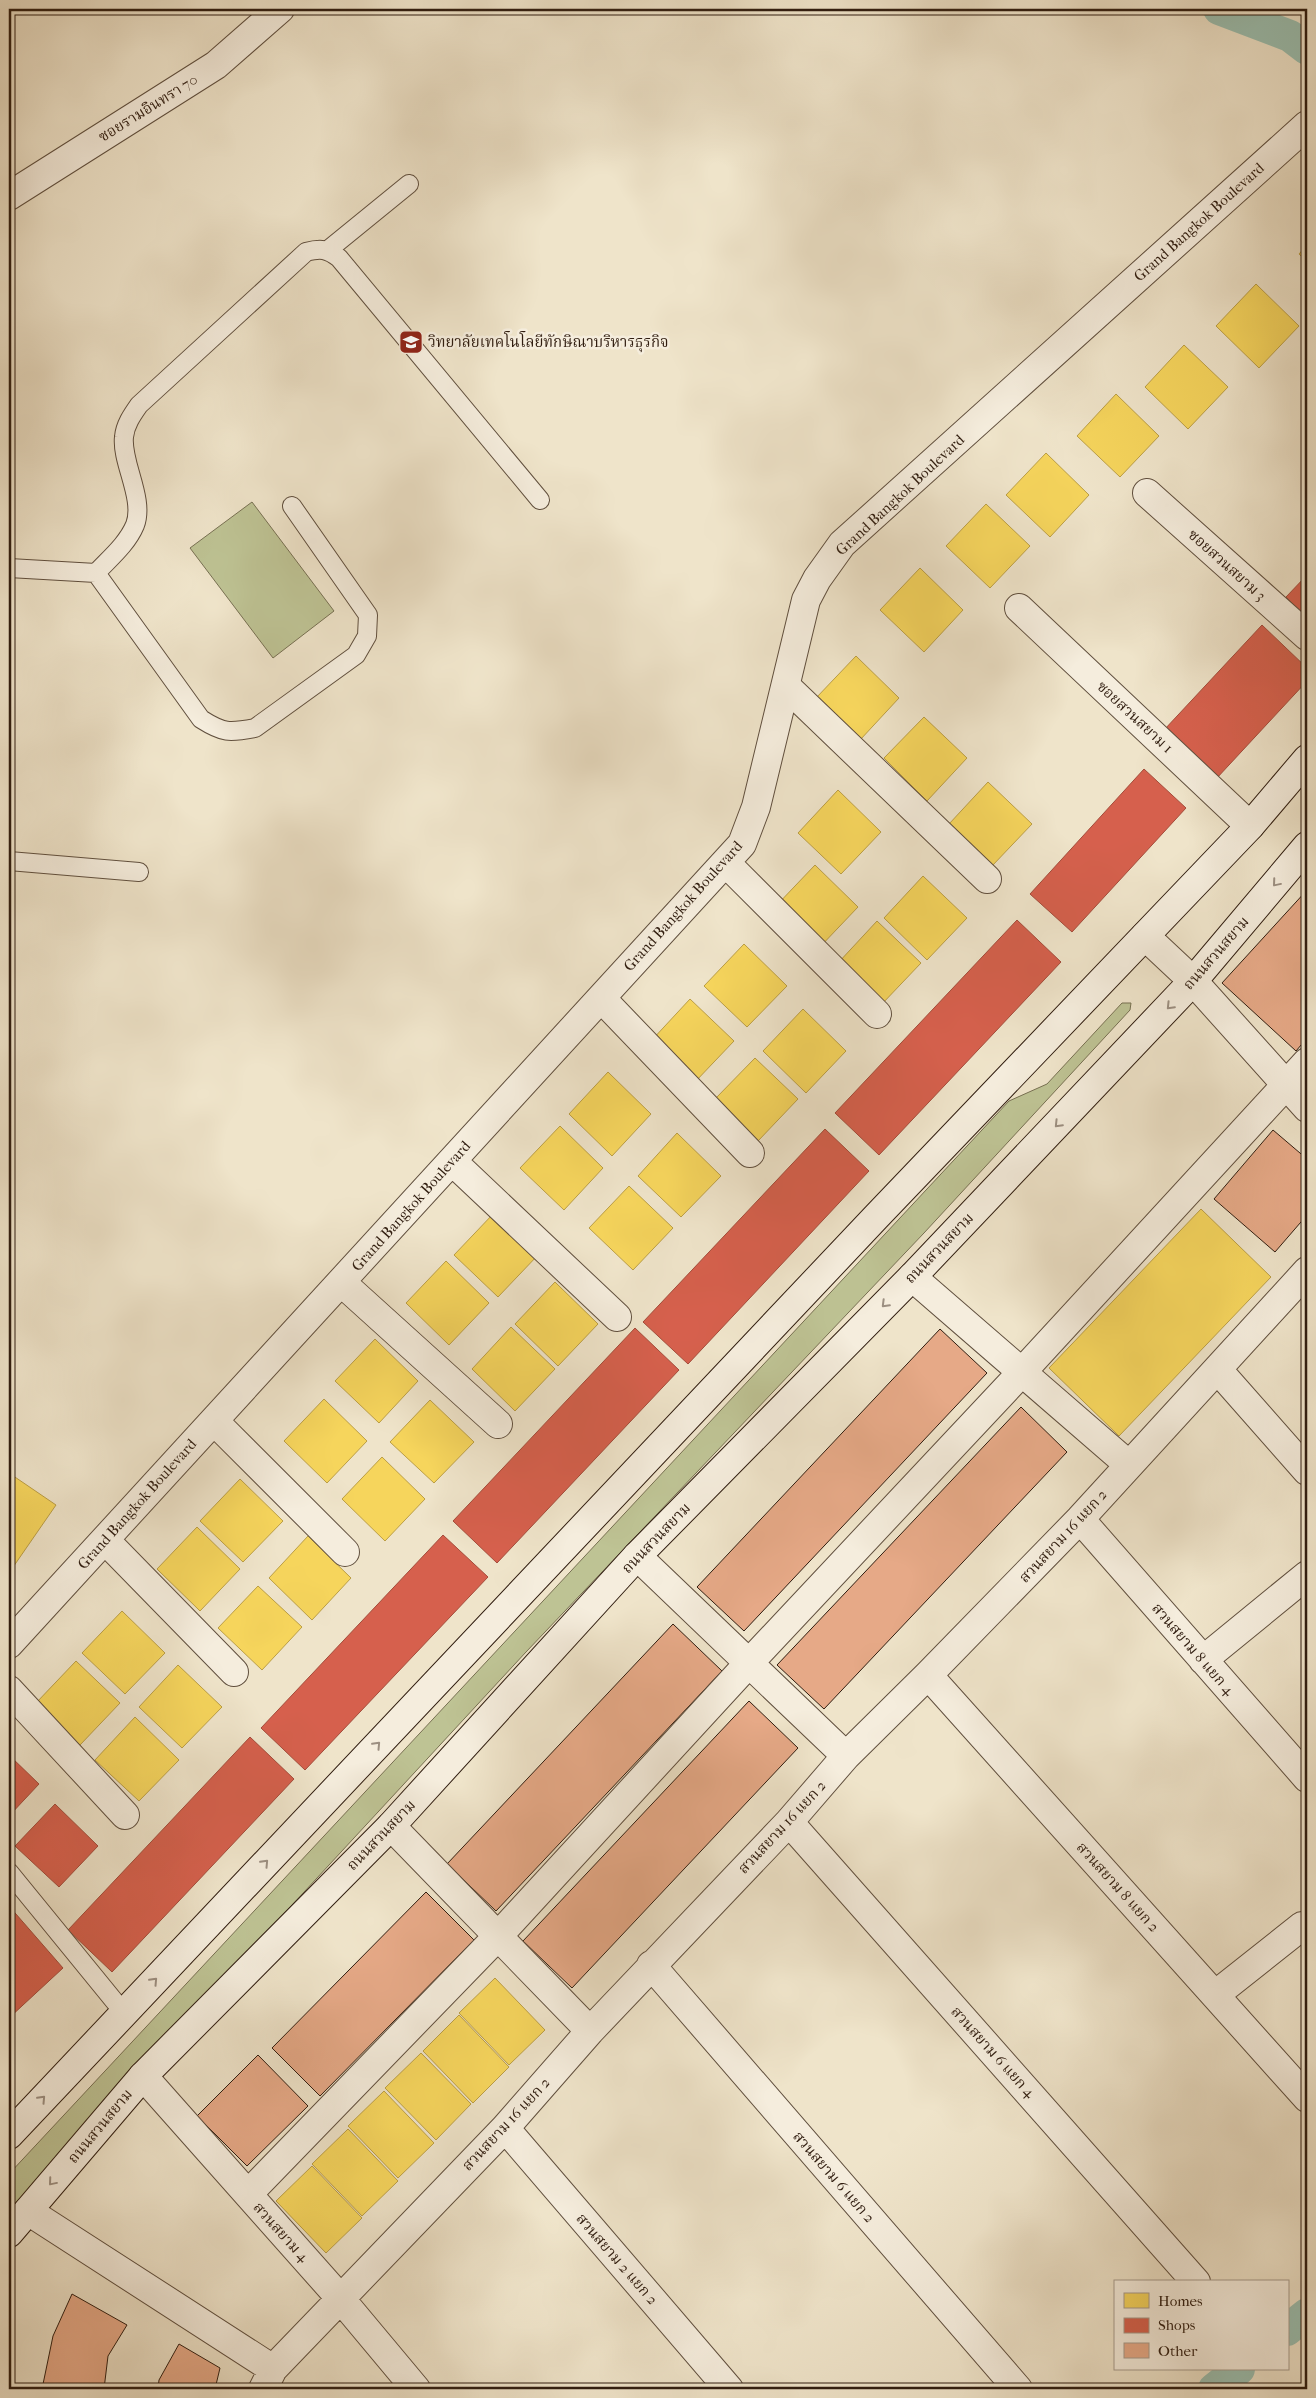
<svg xmlns="http://www.w3.org/2000/svg" width="1316" height="2398" viewBox="0 0 1316 2398" font-family="'IM FELL French Canon','Noto Serif Thai',serif">
<rect width="100%" height="100%" fill="#efe4ca"/>
<filter id="stains"><feTurbulence type="fractalNoise" baseFrequency=".004" numOctaves="4"/><feColorMatrix values="0 0 0 0 .2 0 0 0 0 .09 0 0 0 0 .02 0 0 0 .5 -.17"/></filter>
<radialGradient id="worn" r=".72"><stop offset=".6" stop-color="#630" stop-opacity="0"/><stop offset="1" stop-color="#630" stop-opacity=".3"/></radialGradient>
<!-- green -->
<path fill="#bec394" stroke="#777052" d="M252,502L334,611L273,658L190,548Z
M1122,1003H1131L1130,1010L924,1233L526,1652L9,2211V2174L1009,1101L1047,1084Z"/>
<!-- homes -->
<path fill="#f6d55c" stroke="#bb9e45" d="M1307,245V262L1299,254Z
M1256,284L1299,326L1259,368L1216,326Z
M1184,345L1228,387L1188,429L1145,387Z
M1116,394L1159,436L1120,477L1077,436Z
M1046,453L1089,495L1050,537L1006,495Z
M986,504L1030,546L990,588L946,546Z
M920,568L963,610L924,652L880,610Z
M856,656L899,698L860,740L816,698Z
M924,717L967,758L927,801L884,758Z
M988,782L1032,824L992,866L949,824Z
M838,790L881,832L841,874L798,833Z
M815,865L858,907L818,949L775,907Z
M923,876L967,918L927,960L884,918Z
M877,921L921,963L881,1005L838,963Z
M744,944L787,986L747,1027L704,986Z
M690,999L734,1041L694,1083L651,1041Z
M803,1009L846,1051L806,1093L763,1051Z
M755,1058L798,1099L758,1141L715,1099Z
M608,1072L651,1114L612,1156L569,1114Z
M560,1126L603,1168L564,1210L520,1168Z
M677,1133L721,1176L681,1217L638,1176Z
M629,1186L673,1228L633,1270L589,1228Z
M1201,1209L1271,1277L1119,1436L1049,1368Z
M494,1213L538,1255L498,1297L454,1255Z
M446,1261L489,1303L449,1345L406,1303Z
M555,1282L598,1324L558,1366L515,1324Z
M511,1327L555,1369L515,1411L472,1369Z
M375,1339L418,1381L379,1423L335,1381Z
M324,1399L367,1441L327,1483L284,1441Z
M430,1400L474,1442L434,1483L390,1442Z
M382,1457L425,1499L385,1541L342,1499Z
M9,1473L56,1505L9,1573Z
M240,1479L283,1521L243,1562L200,1521Z
M197,1527L240,1569L200,1611L157,1569Z
M308,1536L351,1578L312,1620L269,1578Z
M258,1586L302,1627L262,1670L218,1628Z
M122,1611L165,1653L125,1694L82,1653Z
M76,1661L120,1703L80,1745L36,1703Z
M178,1665L222,1707L182,1748L139,1707Z
M135,1717L179,1760L139,1801L95,1760Z
M495,1978L545,2030L509,2065L459,2013Z
M459,2015L509,2067L473,2103L423,2051Z
M421,2053L471,2104L436,2140L385,2088Z
M384,2091L434,2143L398,2178L348,2126Z
M348,2129L398,2181L362,2216L312,2164Z
M312,2166L362,2218L326,2253L276,2201Z"/>
<!-- shops -->
<path fill="#d6604d" stroke="#a44c3b" d="M1307,575V618L1286,597Z
M1262,625L1307,668V681L1216,779L1164,730Z
M1144,769L1186,808L1072,932L1030,894Z
M1017,920L1061,962L879,1155L835,1113Z
M825,1129L869,1171L688,1364L643,1322Z
M635,1328L679,1370L497,1563L453,1521Z
M443,1535L488,1577L305,1770L261,1728Z
M250,1737L294,1779L112,1972L68,1930Z
M9,1755L39,1784L9,1816Z
M55,1804L98,1846L59,1887L15,1846Z
M9,1906L63,1968L9,2018Z"/>
<g fill="none" stroke-linecap="round" stroke-linejoin="round">
<!-- canal -->
<path stroke="#9bbfb0" stroke-width="32" d="M1219,9L1290,36L1307,49
M1287,2330L1307,2314
M1214,2389L1239,2369"/>
</g>
<!-- building -->
<path fill="#e6a987" stroke="#301d10" d="M1307,890V1038L1296,1051L1222,983Z
M1273,1130L1307,1159V1215L1275,1252L1214,1199Z
M940,1329L987,1373L744,1631L697,1587Z
M1021,1407L1067,1452L824,1709L777,1665Z
M673,1624L722,1671L496,1911L447,1864Z
M749,1701L798,1748L572,1988L523,1941Z
M426,1892L474,1940L320,2096L272,2048Z
M258,2055L308,2106L247,2166L197,2116Z
M72,2294L127,2325L108,2356L104,2389H42L53,2336Z
M179,2344L220,2368L215,2389H158L159,2380Z"/>
<g fill="none" stroke-linecap="round" stroke-linejoin="round">
<!-- lane casing -->
<g stroke="#604f3e" stroke-width="20">
<path id="lane" d="M328,250L409,184
M9,568L96,573C110,558 127,544 135,525C145,499 121,462 124,437C125,425 132,415 139,405L306,252C321,248 327,249 339,258L540,500
M96,573L201,719C223,733 229,733 255,728L356,655L367,636L368,615L292,506
M9,861L139,872
M9,1872L124,2013"/>
</g>
<!-- street casing -->
<g stroke="#604f3e" stroke-width="30">
<path id="street" d="M9,196L216,65L280,9
M1147,493L1307,636
M1019,608L1250,826
M786,686L987,879
M726,863L877,1014
M1145,936L1193,981L1307,1108
M601,998L750,1153
M452,1161L617,1317
M912,1277L1129,1465
M341,1282L498,1424
M1218,1370L1307,1471
M214,1421L345,1552
M1080,1519L1307,1778
M105,1540L234,1672
M637,1556L846,1756
M9,1644L742,844L756,807L806,600L817,579L842,544L1307,125
M1203,1660L1307,1575
M928,1675L1307,2098
M9,1690L125,1815
M789,1822L1196,2282
M391,1826L590,2031
M651,1965L1018,2389
M1215,1995L1302,1926
M143,2076L340,2298L416,2389
M505,2128L729,2389
M248,2194L499,1935L749,1663L1022,1372L1307,1062
M28,2211L273,2369
M263,2389L273,2369L505,2128L590,2031L789,1822L846,1756L928,1675L1080,1519L1307,1271"/>
</g>
<!-- secondary casing -->
<g stroke="#301d10" stroke-width="30">
<path id="secondary" d="M9,2135L876,1217L1250,826L1307,759
M9,2233L143,2076L391,1826L637,1556L912,1277L1193,981L1307,846"/>
</g>
<!-- lane -->
<use href="#lane" stroke="#f5eddd" stroke-width="18"/>
<!-- street -->
<use href="#street" stroke="#f5eddd" stroke-width="28"/>
<!-- secondary -->
<use href="#secondary" stroke="#f5eddd" stroke-width="28"/>
</g>
<!-- one-way arrows -->
<defs><path id="oneway-chevron" d="M-2-3.5L2.5 0L-2 3.5" fill="none" stroke-width="1.6" stroke-linecap="round" stroke-linejoin="round" transform="scale(1.25)"/></defs>
<g stroke="#9c8f81">
<use href="#oneway-chevron" transform="translate(1276 883) rotate(130)"/>
<use href="#oneway-chevron" transform="translate(1170 1006) rotate(134)"/>
<use href="#oneway-chevron" transform="translate(1058 1124) rotate(134)"/>
<use href="#oneway-chevron" transform="translate(885 1304) rotate(135)"/>
<use href="#oneway-chevron" transform="translate(377 1745) rotate(-47)"/>
<use href="#oneway-chevron" transform="translate(265 1863) rotate(-47)"/>
<use href="#oneway-chevron" transform="translate(154 1981) rotate(-47)"/>
<use href="#oneway-chevron" transform="translate(42 2099) rotate(-47)"/>
<use href="#oneway-chevron" transform="translate(52 2182) rotate(130)"/>
</g>
<!-- icons -->
<defs>
<g id="university-square" transform="scale(1.25)"><rect x="-9" y="-9" width="18" height="18" rx="4" fill="#8f2418" stroke="#f5eddd"/><path d="M0-5L7-2L0 1L-7-2ZM-4 1L0 2.5L4 1V4Q0 6-4 4Z" fill="#fff"/></g>
</defs>
<g fill-rule="evenodd">
<use href="#university-square" x="411" y="342"/>
</g>
<g text-anchor="middle" stroke-width="5" stroke-linejoin="round" paint-order="stroke">
<!-- street labels -->
<g font-size="15" fill="#301d10" stroke="#f5eddd">
<text transform="translate(148 108) rotate(-32)" y="5">ซอยรามอินทรา 70</text>
<text transform="translate(1199 222) rotate(-42)" y="5">Grand Bangkok Boulevard</text>
<text transform="translate(900 495) rotate(-43)" y="5">Grand Bangkok Boulevard</text>
<text transform="translate(1227 565) rotate(42)" y="5">ซอยสวนสยาม 3</text>
<text transform="translate(1135 717) rotate(43)" y="5">ซอยสวนสยาม 1</text>
<text transform="translate(683 906) rotate(-48)" y="5">Grand Bangkok Boulevard</text>
<text transform="translate(1216 953) rotate(-49)" y="5">ถนนสวนสยาม</text>
<text transform="translate(411 1206) rotate(-48)" y="5">Grand Bangkok Boulevard</text>
<text transform="translate(939 1248) rotate(-46)" y="5">ถนนสวนสยาม</text>
<text transform="translate(137 1504) rotate(-48)" y="5">Grand Bangkok Boulevard</text>
<text transform="translate(1063 1536) rotate(-47)" y="5">สวนสยาม 16 แยก 2</text>
<text transform="translate(656 1538) rotate(-46)" y="5">ถนนสวนสยาม</text>
<text transform="translate(1193 1649) rotate(49)" y="5">สวนสยาม 8 แยก 4</text>
<text transform="translate(782 1827) rotate(-47)" y="5">สวนสยาม 16 แยก 2</text>
<text transform="translate(381 1835) rotate(-46)" y="5">ถนนสวนสยาม</text>
<text transform="translate(1118 1887) rotate(48)" y="5">สวนสยาม 8 แยก 2</text>
<text transform="translate(993 2052) rotate(48)" y="5">สวนสยาม 6 แยก 4</text>
<text transform="translate(506 2124) rotate(-47)" y="5">สวนสยาม 16 แยก 2</text>
<text transform="translate(100 2126) rotate(-50)" y="5">ถนนสวนสยาม</text>
<text transform="translate(834 2177) rotate(49)" y="5">สวนสยาม 6 แยก 2</text>
<text transform="translate(281 2232) rotate(48)" y="5">สวนสยาม 4</text>
<text transform="translate(617 2259) rotate(49)" y="5">สวนสยาม 2 แยก 2</text>
</g>
<!-- poi labels -->
<g font-size="15" fill="#301d10" stroke="#f5eddd" text-anchor="start">
<text x="428" y="347">วิทยาลัยเทคโนโลยีทักษิณาบริหารธุรกิจ</text>
</g>
</g>
<!-- margin -->
<rect width="1316" height="2398" fill="none" stroke="#efe4ca" stroke-width="30"/>
<rect x="10" y="10" width="1296" height="2378" fill="none" stroke="#301d10" stroke-width="2.5"/>
<rect x="15" y="15" width="1286" height="2368" fill="none" stroke="#301d10"/>
<!-- legend -->
<rect x="1114" y="2280" width="175" height="90" fill="#f5eddd" stroke="#a69a8b"/>
<rect x="1124" y="2293" width="25" height="15" fill="#f6d55c" stroke="#a69a8b"/>
<text x="1158" y="2306" font-size="15" fill="#301d10">Homes</text>
<rect x="1124" y="2318" width="25" height="15" fill="#d6604d" stroke="#a69a8b"/>
<text x="1158" y="2330" font-size="15" fill="#301d10">Shops</text>
<rect x="1124" y="2343" width="25" height="15" fill="#e6a987" stroke="#a69a8b"/>
<text x="1158" y="2356" font-size="15" fill="#301d10">Other</text>
<rect width="100%" height="100%" filter="url(#stains)"/>
<rect width="100%" height="100%" fill="url(#worn)"/>
</svg>
